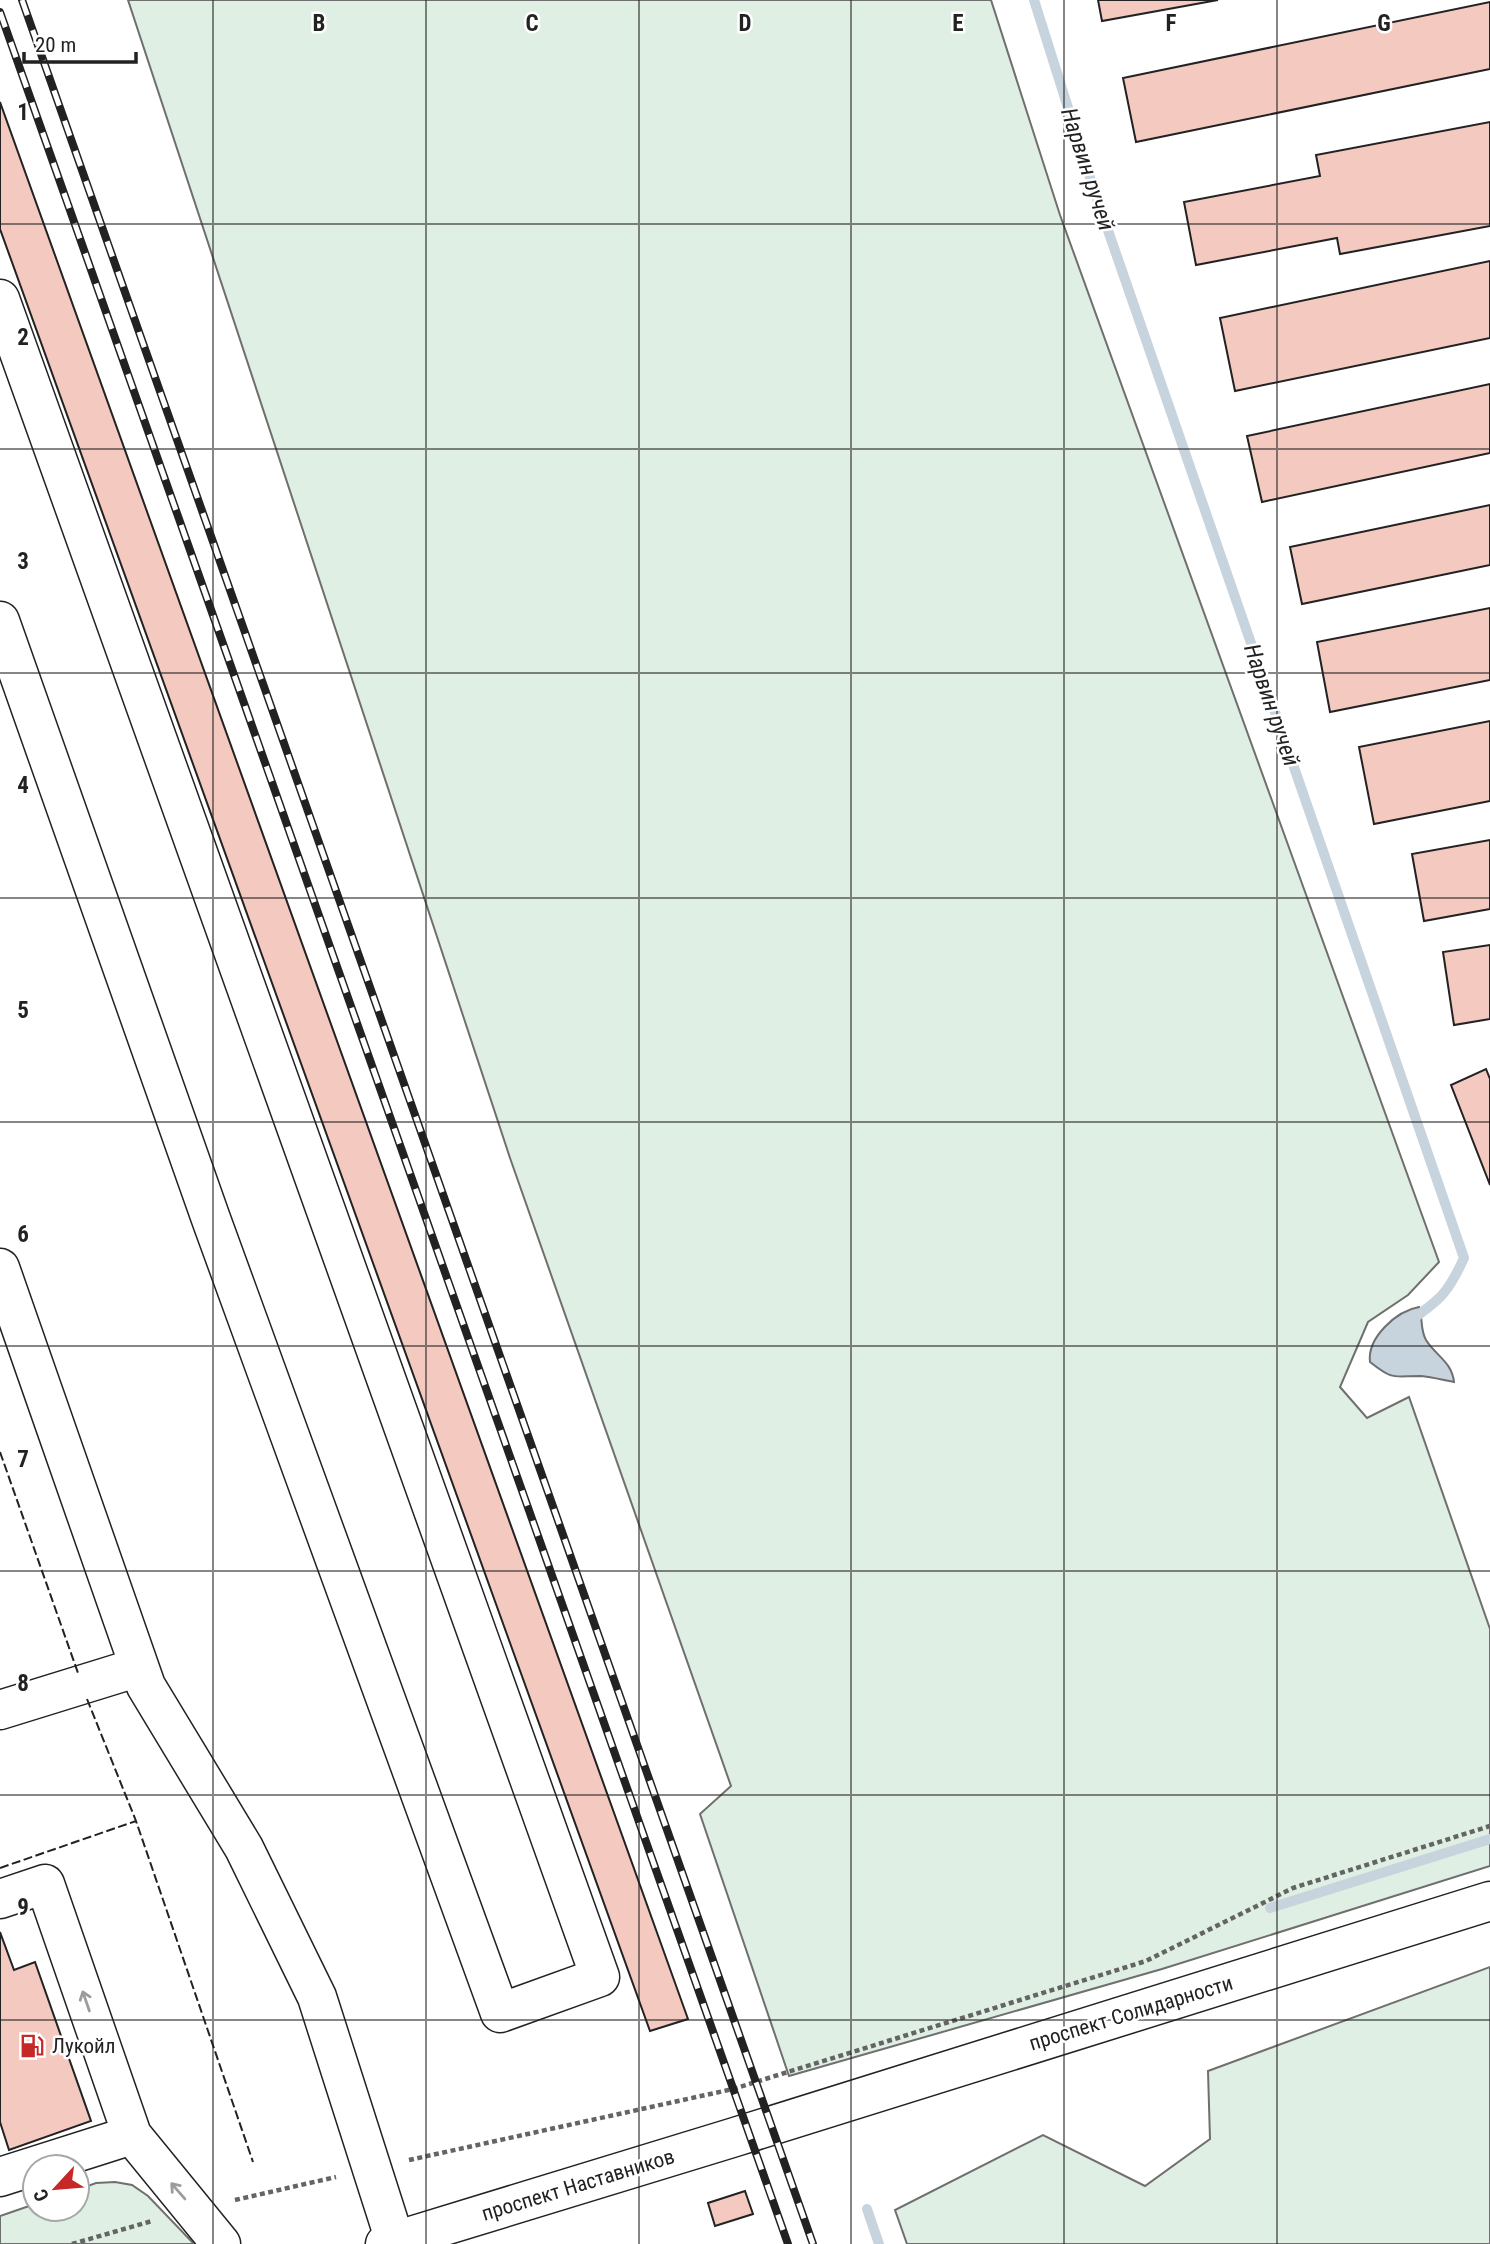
<svg xmlns="http://www.w3.org/2000/svg" width="1490" height="2244" viewBox="0 0 1490 2244" font-family="'Roboto Condensed',sans-serif">
<rect width="100%" height="100%" fill="#fff"/>
<!-- green -->
<path fill="#e0efe3" stroke="#6f6f6f" stroke-width="2" d="M128,0H991L1060,215L1439,1262L1408,1295L1368,1322L1340,1387L1367,1418L1409,1397L1490,1629V1866L1162,1969L789,2076L700,1814L731,1786L510,1158Z
M1490,1967V2244H907L895,2210L1043,2135L1145,2186L1210,2139L1208,2071Z
M115,2182L132,2185L148,2196L194,2244H0V2216L35,2204V2209H77V2190L96,2183Z"/>
<!-- water -->
<path fill="#c7d3dd" stroke="#6f6f6f" stroke-width="2" d="M1419,1307C1423,1318 1420,1330 1426,1340C1436,1356 1452,1362 1454,1382C1443,1380 1432,1377 1421,1376C1393,1376 1394,1381 1370,1362C1367,1338 1396,1311 1419,1307Z"/>
<g fill="none" stroke-linecap="round" stroke-linejoin="round">
<!-- stream -->
<path stroke="#c7d3dd" stroke-width="10" d="M1034,0L1094,190L1464,1258C1448,1293 1441,1299 1410,1321
M1270,1908L1490,1839
M867,2209L879,2244"/>
</g>
<!-- building -->
<path fill="#f3c9c0" stroke="#222" stroke-width="2" d="M1098,0H1218L1102,21Z
M1490,2V69L1136,142L1123,78Z
M0,102L688,2019L650,2031L0,229Z
M1490,122V226L1340,254L1337,238L1196,265L1184,202L1320,176L1316,155Z
M1490,261V338L1235,391L1220,318Z
M1490,384V453L1262,502L1247,436Z
M1490,505V565L1302,604L1290,547Z
M1490,608V680L1330,712L1317,642Z
M1490,721V801L1374,824L1359,747Z
M1490,840V909L1424,921L1412,854Z
M1490,945V1019L1454,1025L1443,952Z
M1486,1069L1490,1079V1185L1451,1085Z
M0,1932L14,1970L35,1962L91,2121L9,2150L0,2122Z
M745,2191L753,2214L715,2226L708,2203Z"/>
<g fill="none" stroke-linecap="round" stroke-linejoin="round">
<!-- minor casing -->
<g stroke="#222" stroke-width="41">
<path id="minor" d="M0,299L600,1977L500,2013L211,1219L0,621
M0,1268L146,1686L244,1848L317,1997L395,2241
M0,1710L139,1667
M0,1899L45,1884L132,2135
M0,2177L132,2135L221,2244"/>
</g>
<!-- major casing -->
<g stroke="#222" stroke-width="41">
<path id="major" d="M385,2244L735,2137L1490,1901"/>
</g>
<!-- path -->
<path stroke="#646464" stroke-width="4.5" stroke-dasharray="5 3.5" stroke-linecap="butt" d="M409,2160L733,2089L1146,1961L1293,1888L1490,1826
M235,2200L336,2177
M72,2244L152,2221"/>
<!-- minor -->
<use href="#minor" stroke="#fff" stroke-width="38"/>
<!-- major -->
<use href="#major" stroke="#fff" stroke-width="38"/>
<!-- rail casing -->
<g stroke="#222" stroke-width="8">
<path id="rail" d="M22,0L813,2244
M0,12L788,2244"/>
</g>
<!-- rail -->
<use href="#rail" stroke="#fff" stroke-width="5" stroke-dasharray="16" stroke-linecap="butt"/>
<!-- fence -->
<path stroke="#222" stroke-width="2" stroke-dasharray="9 3.5" stroke-linecap="butt" d="M0,1452L78,1673
M87,1699L136,1821
M0,1868L136,1821L253,2162"/>
</g>
<!-- one-way arrows -->
<defs><path id="oneway-shaft" d="M-6 0H5M1.5-3L5.5 0L1.5 3" fill="none" stroke-width="1.6" stroke-linecap="round" stroke-linejoin="round" transform="scale(1.75)"/></defs>
<g stroke="#9c9c9c">
<use href="#oneway-shaft" transform="translate(86 2001) rotate(-109)"/>
<use href="#oneway-shaft" transform="translate(178 2191) rotate(-131)"/>
</g>
<!-- grid -->
<path fill="none" stroke="#222" stroke-width="2" stroke-opacity="0.55" d="M213,0V2244M426,0V2244M639,0V2244M851,0V2244M1064,0V2244M1277,0V2244M0,224H1490M0,449H1490M0,673H1490M0,898H1490M0,1122H1490M0,1346H1490M0,1571H1490M0,1795H1490M0,2020H1490"/>
<!-- icons -->
<defs>
<g id="fuel-bare" transform="scale(1.89)"><path d="M-5.5-6h7V0h2V4h1.3V-2.5L3-4.5l.8-.8L6-3V5H2.5V1h-1V6h-7ZM-4.2-4.7v3.2H.2V-4.7Z" fill="#c62828" stroke="#fff" stroke-width="2.5" paint-order="stroke"/></g>
</defs>
<g fill-rule="evenodd">
<use href="#fuel-bare" x="32" y="2046"/>
</g>
<g text-anchor="middle" stroke-width="5" stroke-linejoin="round" paint-order="stroke">
<!-- street labels -->
<g font-size="21" fill="#222" stroke="#fff">
<text transform="translate(1131 2013) rotate(-17)" y="7">проспект Солидарности</text>
<text transform="translate(578 2185) rotate(-17)" y="7">проспект Наставников</text>
</g>
<!-- poi labels -->
<g font-size="21" fill="#222" stroke="#fff" text-anchor="start">
<text x="52" y="2053">Лукойл</text>
</g>
<!-- water labels -->
<g font-size="23" font-style="italic" fill="#222" stroke="#fff">
<text transform="translate(1088 169) rotate(72)" y="8">Нарвин ручей</text>
<text transform="translate(1272 705) rotate(71)" y="8">Нарвин ручей</text>
</g>
</g>
<g font-size="23" text-anchor="middle" font-weight="bold" fill="#222" stroke="#fff" stroke-width="5" stroke-linejoin="round" paint-order="stroke">
<text x="319" y="31">B</text>
<text x="532" y="31">C</text>
<text x="745" y="31">D</text>
<text x="958" y="31">E</text>
<text x="1171" y="31">F</text>
<text x="1384" y="31">G</text>
<text x="23" y="120">1</text>
<text x="23" y="345">2</text>
<text x="23" y="569">3</text>
<text x="23" y="793">4</text>
<text x="23" y="1018">5</text>
<text x="23" y="1242">6</text>
<text x="23" y="1467">7</text>
<text x="23" y="1691">8</text>
<text x="23" y="1915">9</text>
</g>
<!-- north arrow -->
<g transform="translate(56 2188) rotate(244)"><circle r="33" fill="#ffffff" stroke="#a7a7a7" stroke-width="2"/>
<path d="M0-5L12 26L0 18L-12 26Z" fill="#c62828"/>
<text y="-10" font-size="19" font-weight="bold" text-anchor="middle" fill="#222222">С</text>
</g>
<!-- scale -->
<path d="M24 52v10h112v-10" fill="none" stroke="#222222" stroke-width="3.5"/>
<text x="35" y="52" font-size="21" fill="#222222" stroke="#ffffff" stroke-width="5" paint-order="stroke">20 m</text>
</svg>
